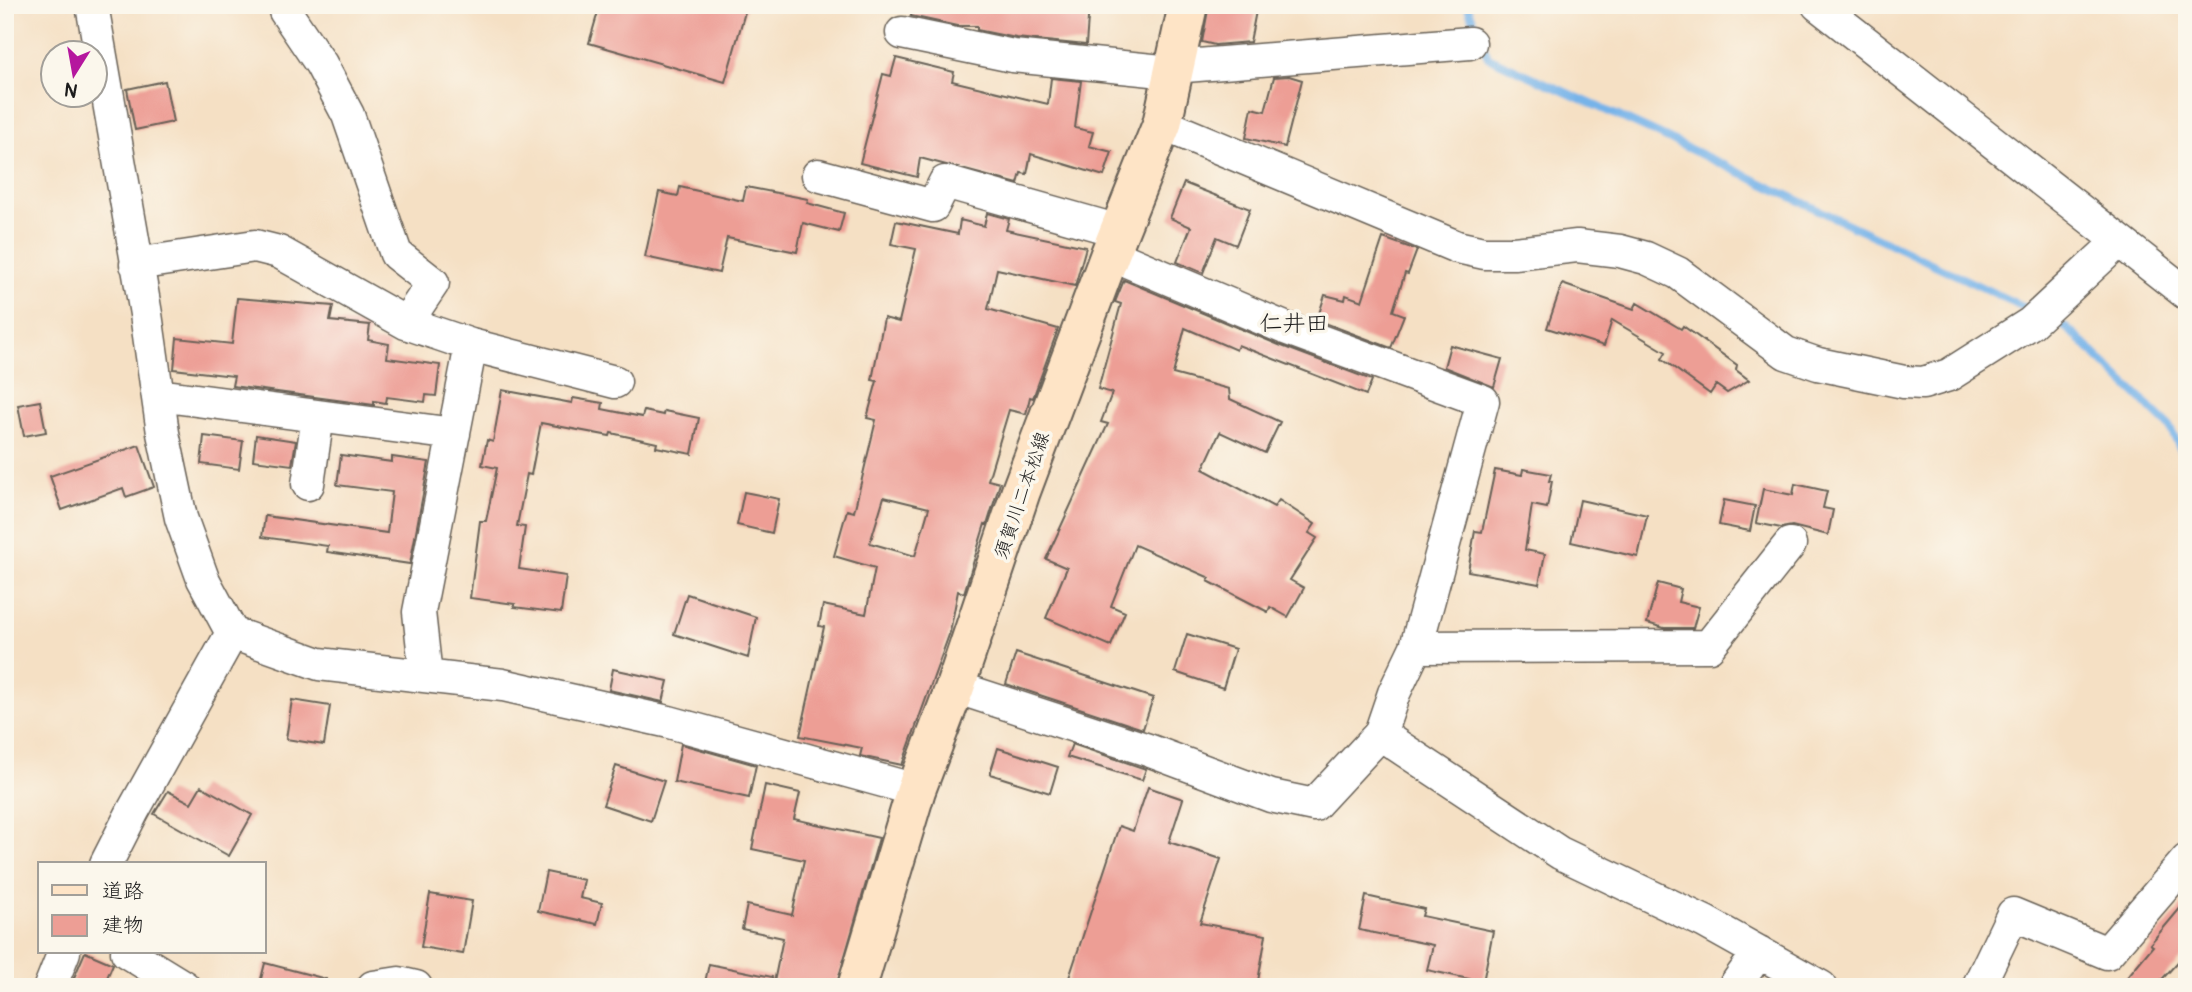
<svg xmlns="http://www.w3.org/2000/svg" width="2192" height="992" viewBox="0 0 2192 992" font-family="Pangolin,'Klee One',sans-serif">
<rect width="100%" height="100%" fill="#fbf7ec"/>
<filter id="ink" filterUnits="userSpaceOnUse"><feTurbulence type="fractalNoise" baseFrequency=".0143" numOctaves="2"/><feDisplacementMap in="SourceGraphic" scale="14" xChannelSelector="R" yChannelSelector="G"/><feConvolveMatrix kernelMatrix="1 2 1 2 8 2 1 2 1" color-interpolation-filters="sRGB"/></filter>
<filter id="wash" filterUnits="userSpaceOnUse"><feTurbulence type="fractalNoise" baseFrequency=".00686" numOctaves="4" result="noise"/><feDisplacementMap in="SourceGraphic" scale="28" xChannelSelector="R" yChannelSelector="G"/><feGaussianBlur stdDeviation="1.57" result="paint"/><feColorMatrix in="noise" values="0 0 0 0 0 0 0 0 0 0 0 0 0 0 0 0 0 1.4 0 .05"/><feComposite in="paint" operator="in"/></filter>
<g filter="url(#wash)">
<rect width="100%" height="100%" fill="#f5e0c4"/>
<g fill="none" stroke-linecap="round" stroke-linejoin="round">
<!-- stream -->
<path stroke="#76b3e9" stroke-width="8" d="M1467,5L1488,57L1658,134L2032,311
M2047,318L2065,327L2078,338L2169,426L2187,462"/>
</g>
<g id="blocks">
<!-- building -->
<path fill="#ed9e95" fill-rule="evenodd" d="M600,5H747L725,82L589,43Z
M911,5H1089L1086,45L1016,38L977,30V26H957L911,16Z
M1209,5H1226L1256,11L1250,42L1215,45L1202,42Z
M896,58L954,72L952,81L1048,104L1051,78L1081,81L1075,128L1093,132L1089,146L1112,152L1104,176L1031,154L1027,174L1021,173L1018,184L920,158L917,177L860,163L883,74L891,76Z
M1289,76L1302,80L1285,147L1246,138L1252,108L1265,111L1274,77Z
M165,81L173,122L135,130L127,89Z
M1184,183L1250,209L1236,245L1217,237L1203,273L1177,262L1191,227L1170,218Z
M680,187L743,201L746,187L808,199L807,203L844,213L839,232L803,223L797,252L727,238L719,273L645,257L659,192L678,196Z
M987,213L1009,219L1006,230L1086,247L1075,286L997,269L988,309L1058,329L1033,398L1030,397L1026,414L1009,410L988,480L1000,483L987,525L985,524L964,593L958,591L950,632L902,765L860,756L862,748L800,736L824,627L819,626L823,605L866,614L875,568L834,556L847,510L854,512L876,420L867,418L877,381L872,380L884,318L899,322L916,249L891,244L896,221L958,234L960,220L984,226ZM884,497L929,508L915,556L870,543Z
M1383,238L1417,250L1408,274L1405,273L1393,311L1404,315L1391,348L1317,320L1325,295L1345,300L1346,295L1362,301Z
M1124,280L1279,345L1372,380L1366,395L1238,345L1236,350L1185,328L1173,374L1229,389L1230,399L1280,422L1265,453L1220,432L1203,469L1274,507L1279,500L1315,524L1309,533L1317,538L1290,580L1304,588L1288,617L1270,607L1268,612L1208,581L1210,578L1135,545L1111,606L1125,612L1111,646L1046,618L1067,568L1046,559L1108,424L1101,422L1112,393L1098,389L1121,304L1115,302Z
M1562,284L1634,309L1637,303L1681,329L1683,326L1737,365L1736,370L1749,380L1727,393L1716,385L1710,394L1662,359L1666,352L1612,320L1604,346L1547,328Z
M237,298L333,306L330,321L370,325L368,340L389,344L387,358L440,365L436,396L426,395L425,402L387,397L386,403L374,401V405L232,386L234,376L174,369L177,338L232,344Z
M1450,345L1502,359L1494,387L1444,367Z
M502,390L572,403L573,398L603,403L602,409L642,417L644,411L663,415L664,411L699,418L692,454L656,447L657,443L611,433L610,436L541,423L531,475L527,474L517,526L525,527L519,569L566,576L561,613L514,607L515,604L470,598L480,521H486L497,468L482,465L487,440L493,442Z
M40,401L46,432L24,436L18,405Z
M256,435L296,441L292,465L253,460Z
M204,436L243,441L239,469L201,464Z
M139,445L154,487L126,497L123,488L62,510L50,476Z
M341,455L392,462V457L429,462L410,564L327,552L328,546L262,537L265,516L387,533L392,492L337,485Z
M1523,469L1551,474L1549,481H1552L1547,508L1532,505L1525,550L1545,554L1539,584L1468,571L1475,531L1482,532L1495,470L1522,475Z
M1795,484L1827,491L1823,508L1833,510L1828,535L1792,526L1781,528L1756,523L1763,489L1793,495Z
M744,492L779,499L772,533L737,525Z
M1580,500L1647,515L1638,557L1571,542Z
M1724,500L1755,506L1750,531L1719,525Z
M1658,583L1681,589L1678,602L1699,607L1693,628H1664L1647,623Z
M687,594L756,617L748,658L674,634Z
M1187,634L1235,649L1223,688L1175,672Z
M1016,653L1153,698L1143,729L1006,684Z
M613,669L668,681L663,702L609,690Z
M292,700L330,706L324,745L286,739Z
M681,744L756,765L749,798L674,782Z
M1072,744L1146,769L1142,780L1067,757Z
M998,748L1058,767L1050,793L990,774Z
M616,766L664,781L651,821L603,805Z
M765,785L800,793L794,819L879,838L836,987H773L783,938L742,929L747,905L792,915L804,860L752,849Z
M201,786L252,815L229,856L154,814L168,791L191,803Z
M1148,787L1183,799L1169,842L1221,859L1200,923L1266,935L1257,987H1066L1119,826L1133,831Z
M546,872L584,880L580,898L602,903L597,924L538,911Z
M430,894L472,901L463,954L421,947Z
M1366,896L1424,909L1422,916L1493,931L1483,982L1427,970L1433,945L1359,930Z
M2187,900V952L2155,987H2119L2153,946L2150,944Z
M85,952L113,964L103,987H70Z
M265,963L326,979L325,987H259Z
M709,964L772,977L771,987H704Z"/>
</g>
</g>
<g filter="url(#ink)">
<use href="#blocks" fill-opacity="0" stroke="#686157" stroke-width="2"/>
<g fill="none" stroke-linecap="round" stroke-linejoin="round">
<!-- street casing -->
<g stroke="#686157" stroke-width="35">
<path id="street" d="M92,5L146,314L163,433L181,518L203,579L232,633L319,664L503,685L669,722L916,790
M284,5L285,11L321,64L348,115L396,254L433,283L406,323
M1818,5L2187,294
M902,33L1013,56L1172,72
M1173,67L1470,43
M1162,124L1457,247L1484,253H1514L1577,246L1620,251L1646,258L1678,273L1786,353L1818,364L1904,382L1923,383L1949,375L2031,323L2119,241
M818,175L933,206L945,182L1119,231
M1110,254L1285,328L1483,401L1416,647
M136,264L255,246L279,252L406,323L471,345L615,382
M158,395L454,434
M308,484L318,416
M426,676L419,612L471,345
M955,687L1148,750L1271,796L1314,805L1380,734L1560,853L1705,922L1821,987
M1380,734L1394,693L1416,647L1709,646L1790,544
M106,864L133,811L232,633
M127,952L184,987
M50,987L64,952
M373,987L399,983L416,987
M1734,987L1759,952
M1978,987L2013,914L2107,953L2187,860"/>
</g>
<!-- secondary casing -->
<g stroke="#686157" stroke-width="42">
<path id="secondary" d="M857,987L916,790L955,687L1021,491L1110,254L1162,124L1188,5"/>
</g>
<!-- street -->
<use href="#street" stroke="#fff" stroke-width="32"/>
<!-- secondary -->
<use href="#secondary" stroke="#fee4c6" stroke-width="38"/>
</g>
</g>
<g text-anchor="middle" stroke-width="7" stroke-linejoin="round" paint-order="stroke">
<!-- street labels -->
<g font-size="19" fill="#1c1c1c" stroke="#fbf7ec">
<text transform="translate(1021 495) rotate(-71)" y="7">須賀川二本松線</text>
</g>
<!-- quarter labels -->
<g font-size="23" fill="#1c1c1c" stroke="#fbf7ec">
<text x="1294" y="331">仁井田</text>
</g>
</g>
<!-- margin -->
<rect width="2192" height="992" fill="none" stroke="#fbf7ec" stroke-width="28"/>
<!-- legend -->
<rect x="38" y="862" width="228" height="91" fill="#fbf7ec" stroke="#a29f99" stroke-width="2"/>
<rect x="52" y="885" width="35" height="10" fill="#fee4c6" stroke="#a29f99" stroke-width="2"/>
<text x="102" y="898" font-size="21" fill="#1c1c1c">道路</text>
<rect x="52" y="915" width="35" height="21" fill="#ed9e95" stroke="#a29f99" stroke-width="2"/>
<text x="102" y="932" font-size="21" fill="#1c1c1c">建物</text>
<!-- north arrow -->
<g transform="translate(74 74) rotate(191)"><circle r="33" fill="#fbf7ec" stroke="#a29f99" stroke-width="2"/>
<path d="M0-5L12 26L0 18L-12 26Z" fill="#b5179e"/>
<text y="-10" font-size="19" font-weight="bold" text-anchor="middle" fill="#1c1c1c">N</text>
</g>
</svg>
